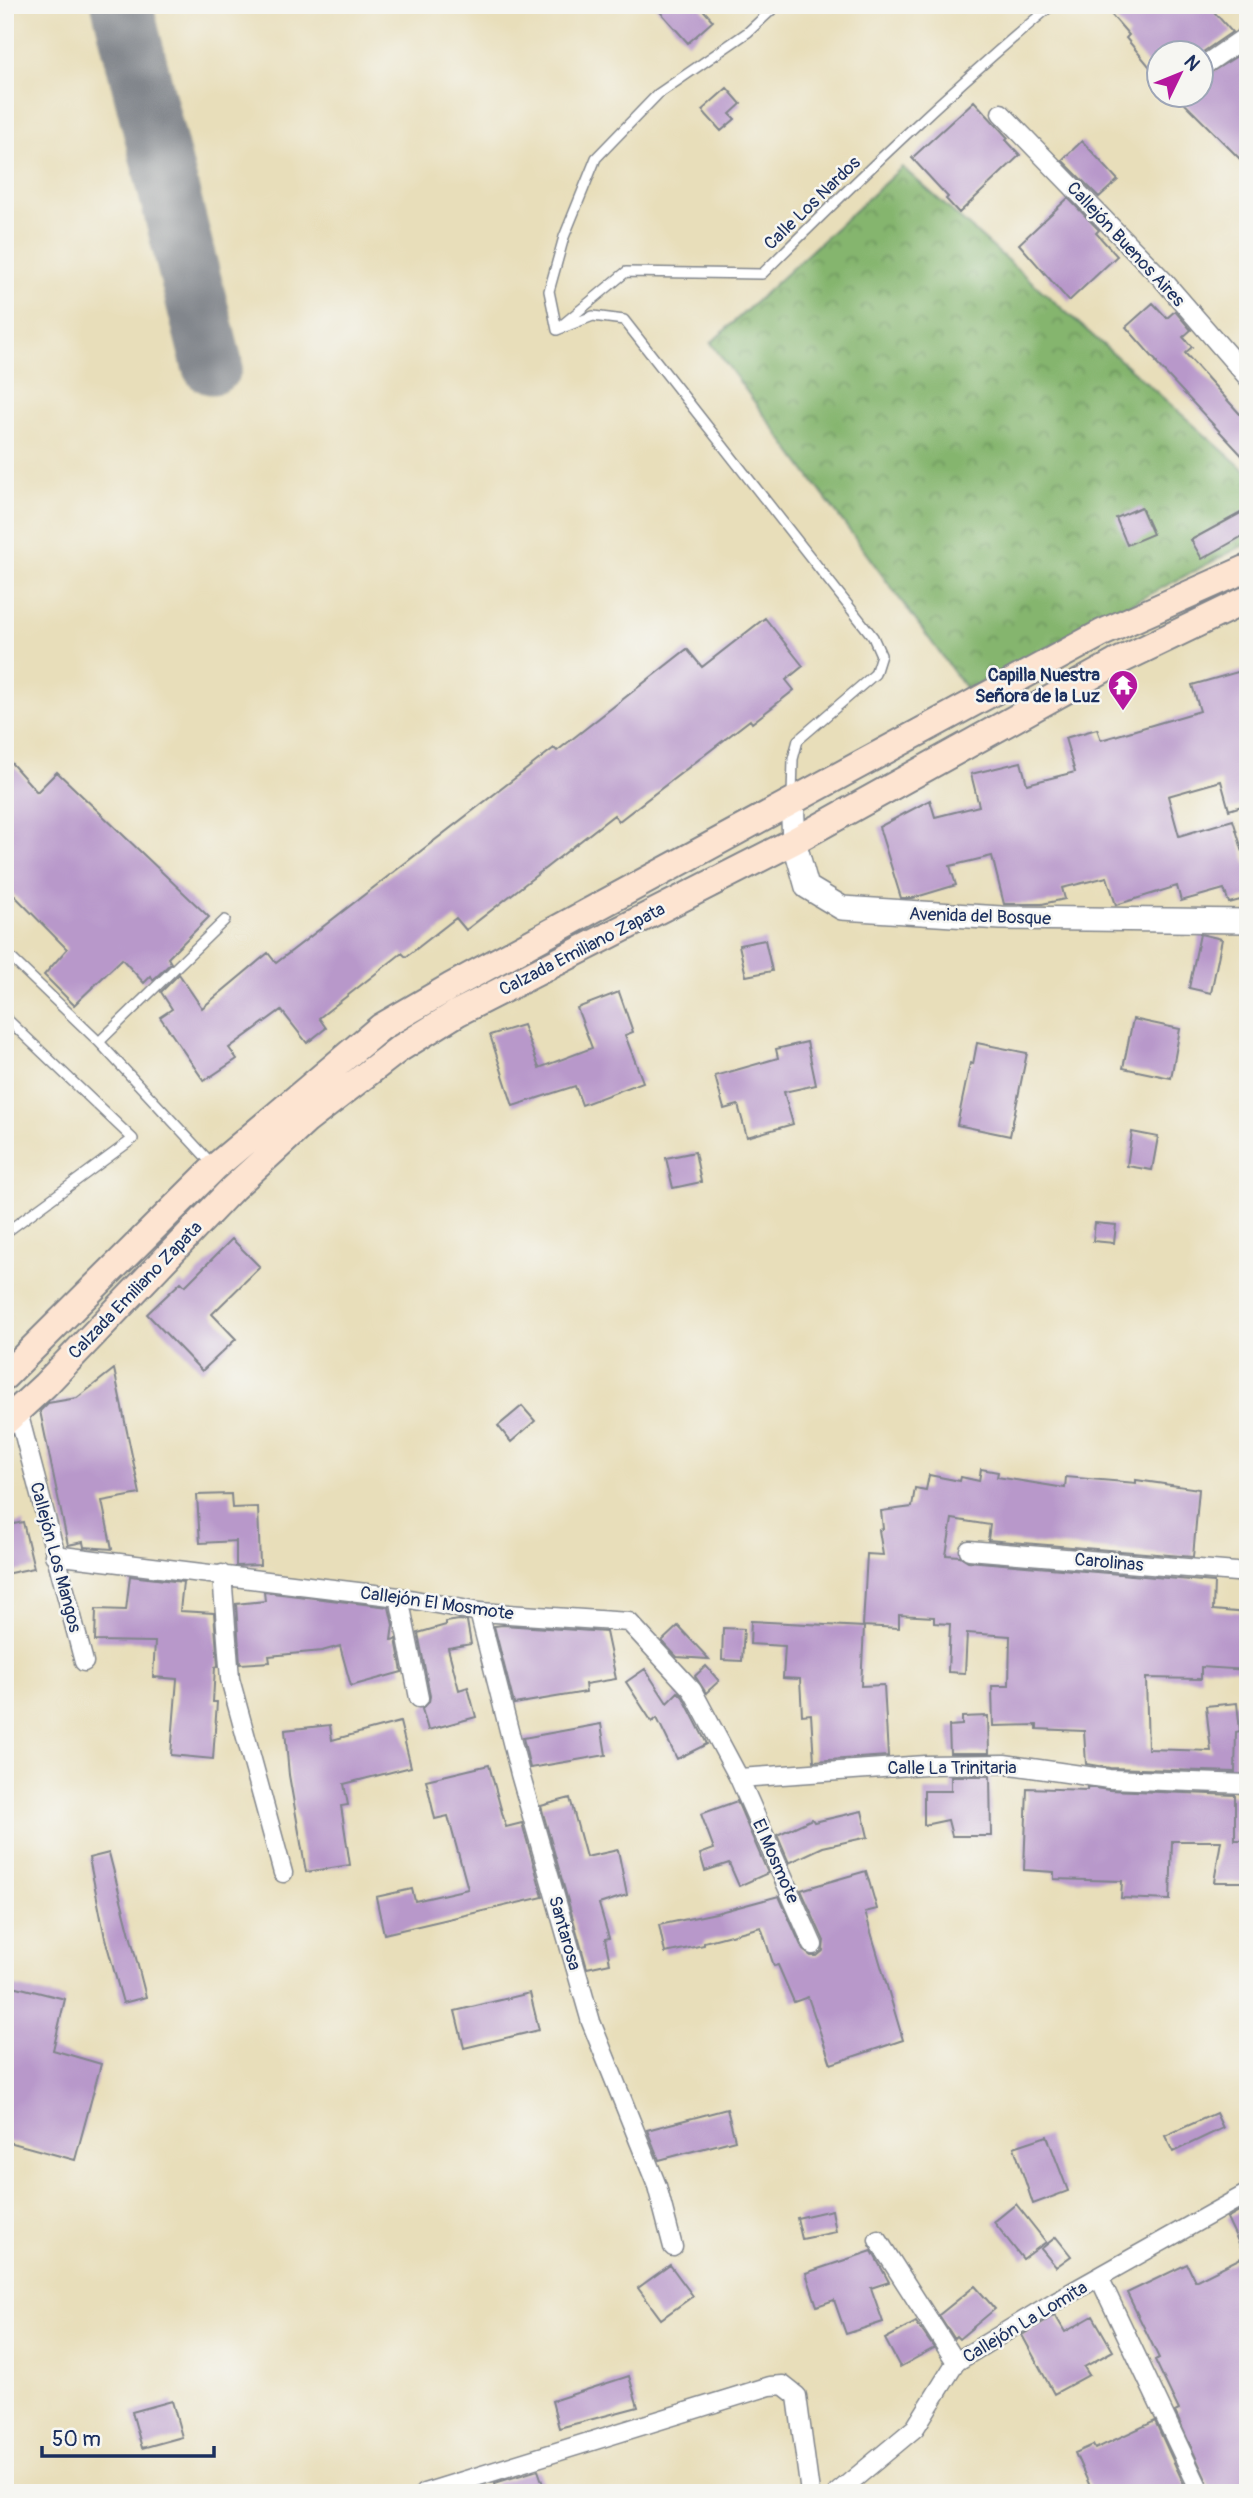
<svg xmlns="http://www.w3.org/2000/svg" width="1253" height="2498" viewBox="0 0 1253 2498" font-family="Pangolin,sans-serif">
<defs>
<pattern id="forest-crowns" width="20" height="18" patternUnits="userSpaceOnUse" patternTransform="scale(1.75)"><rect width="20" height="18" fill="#85b56e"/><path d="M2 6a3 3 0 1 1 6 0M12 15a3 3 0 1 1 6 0" fill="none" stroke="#6c945e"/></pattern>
</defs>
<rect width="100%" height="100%" fill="#f6f6f2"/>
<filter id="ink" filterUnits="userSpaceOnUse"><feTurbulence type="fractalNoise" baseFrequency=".0143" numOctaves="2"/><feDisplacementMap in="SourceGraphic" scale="14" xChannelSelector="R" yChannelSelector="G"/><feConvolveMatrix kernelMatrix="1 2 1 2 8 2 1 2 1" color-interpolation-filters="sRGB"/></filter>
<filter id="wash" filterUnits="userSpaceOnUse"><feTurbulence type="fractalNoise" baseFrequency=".00686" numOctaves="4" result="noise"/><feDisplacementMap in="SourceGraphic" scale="28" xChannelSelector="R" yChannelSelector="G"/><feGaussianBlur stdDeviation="1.57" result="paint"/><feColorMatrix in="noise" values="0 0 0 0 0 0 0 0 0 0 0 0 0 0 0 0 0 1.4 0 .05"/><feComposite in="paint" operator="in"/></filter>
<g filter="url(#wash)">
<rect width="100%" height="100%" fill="#e8deba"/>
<!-- forest -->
<path fill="url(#forest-crowns)" stroke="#507266" stroke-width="2" d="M902,167L1248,473V543L967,690L711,343Z"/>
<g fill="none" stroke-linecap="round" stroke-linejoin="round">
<!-- taxiway -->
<path stroke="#82868c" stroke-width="61" d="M122,5L212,364"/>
</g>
<g id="blocks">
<!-- building -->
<path fill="#b898ca" d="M654,5H699L713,21L688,43Z
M1103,5H1208L1232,32L1200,54L1158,52V77L1126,38L1129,35Z
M1247,50L1248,51V167L1175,94H1200V79Z
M727,88L741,104L730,114L735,119L721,131L702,110Z
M974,101L1008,138L1006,140L1020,155L959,213L946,199L948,197L912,158Z
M1082,141L1118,180L1099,197L1062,160Z
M1068,198L1099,230L1096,233L1117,256L1069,301L1019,244Z
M1153,303L1167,318L1175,311L1191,330L1183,337L1192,347L1185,353L1248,423V462L1156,363L1157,362L1126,327Z
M1141,507L1153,534L1127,545L1116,518Z
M1248,509V533L1202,559L1191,540Z
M765,618L803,666L786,680L794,690L752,723L750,720L619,821L614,815L466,930L456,918L406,957L402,953L319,1018L326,1028L307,1043L281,1010L229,1048L237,1059L204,1081L160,1017L172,1009L161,992L179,974L202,1008L268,953L276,963L554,748L557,751L687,649L702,667Z
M1248,669V804L1229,810L1221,781L1168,796L1179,836L1233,820L1248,869V898L1229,903L1224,889L1181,901L1177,886L1116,905L1107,877L1062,888L1065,899L1042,904H1004L992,856L950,866L956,885L913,898H901L879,827L930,800L935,817L979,806L971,774L1021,762L1027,784L1075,772L1065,738L1097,729L1101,740L1200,711L1192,685Z
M5,756L37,792L57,772L209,917L168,958L171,963L153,980L151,976L144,983L122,959L74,1005L44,975L67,949L5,886Z
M1200,934L1222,939L1211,993L1189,988Z
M765,940L772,971L746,976L739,945Z
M619,992L633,1032L625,1035L643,1082L582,1105L575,1086L513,1106L490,1035L523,1025L539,1068L592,1048L577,1008Z
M1133,1019L1180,1029L1171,1078L1123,1068Z
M807,1042L816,1085L784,1092L793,1124L747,1137L738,1105L724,1109L715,1076L778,1058L776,1049Z
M977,1043L1027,1053L1010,1136L957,1125L970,1063L973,1064Z
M1132,1132L1158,1137L1152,1170L1127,1166Z
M695,1152L701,1182L673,1188L666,1158Z
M1095,1223L1116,1225L1114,1243L1093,1241Z
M232,1239L260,1267L212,1314L236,1339L202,1371L147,1314L181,1282L185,1286Z
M114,1369L140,1494L102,1501L112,1549L84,1547L83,1542L68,1545L40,1411L48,1403L77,1398Z
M522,1406L535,1421L511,1442L498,1426Z
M981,1469L998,1472L997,1477L1065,1488L1066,1477L1136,1483V1480L1199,1489L1193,1557L988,1540L990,1525L952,1519L946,1555L960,1556L968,1561L1214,1582L1213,1610L1248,1613V1670L1201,1667V1679L1146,1678L1148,1749L1211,1751L1206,1706L1237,1703L1240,1731L1236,1732L1235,1772L1110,1768L1086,1764L1084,1731L1037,1729V1725L993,1726L992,1686H1009L1010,1636L967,1633L965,1673L948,1672L950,1624L934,1623V1617L899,1615V1628L863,1626L867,1554L883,1555L879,1530L883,1529L881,1511L912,1507L915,1488L926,1490L929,1475L960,1481L961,1477L979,1481Z
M231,1494L232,1508L258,1507L260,1565L236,1566V1541L200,1543L197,1495Z
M23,1522L34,1568L5,1574V1526Z
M130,1576L183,1582L180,1611L214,1613L218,1666L215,1667L213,1702H217L213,1759L171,1755L177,1679L153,1677L155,1642L95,1641L96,1609L126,1610Z
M264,1592L389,1607L393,1625L391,1640L396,1639L402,1672L351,1686L340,1646L322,1651L269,1656L270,1662L240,1664L236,1604L265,1601Z
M459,1620L467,1621L471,1644L448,1648L459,1690L468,1687L476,1717L428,1730L422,1709L429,1702L430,1696L418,1633L446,1625V1622Z
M751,1621L864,1627L861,1686L884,1685L888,1756L814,1761L811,1714L802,1715L800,1679L783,1678L785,1646L750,1644Z
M503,1625L606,1632L616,1679L585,1684L586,1692L514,1704L494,1626Z
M678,1626L709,1659L677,1657L662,1641Z
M723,1628L744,1629L742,1661L722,1660Z
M706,1666L719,1681L706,1693L695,1676Z
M645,1669L667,1703L678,1692L683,1697L707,1744L677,1759L657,1718L652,1722L626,1682Z
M988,1716L989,1753H950L949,1726L962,1725V1717Z
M400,1722L411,1767L344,1784L348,1805L341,1806L350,1865L306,1872L289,1775L285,1730L330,1725L332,1740Z
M601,1724L606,1755L530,1768L523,1738Z
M489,1765L506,1827L522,1823L543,1897L384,1934L376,1897L412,1889L415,1901L468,1889L448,1816L435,1819L426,1780Z
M951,1776H990L991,1836H952L948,1820L924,1825V1791H951Z
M1087,1787L1109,1790L1235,1795V1840H1248V1882H1214L1221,1841H1172L1170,1900L1121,1898L1122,1881L1054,1879V1872L1024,1870L1027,1788L1087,1790Z
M570,1798L586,1857L618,1850L627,1895L599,1904L609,1938L605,1939L610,1963L587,1968L541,1806Z
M737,1801L768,1873L739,1886L729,1863L705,1871L700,1854L714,1849L701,1814Z
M862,1811L868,1837L823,1847L789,1863L777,1835L812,1819L814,1822Z
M109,1853L146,1997L123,2003L105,1938L89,1858Z
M866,1871L877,1909L865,1912L903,2040L831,2064L808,1997L794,2002L778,1965L774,1966L761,1927L704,1942V1945L665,1953L659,1925L716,1913L779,1896L803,1950L811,1956H817L823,1951L824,1941L801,1890Z
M5,1984L65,1999L53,2050L101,2064L75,2160L5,2141Z
M530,1993L539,2030L464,2048L455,2011Z
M727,2109L735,2140L659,2160L647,2130Z
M1216,2113L1223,2128L1173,2152L1165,2136Z
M1047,2136L1068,2191L1033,2204L1014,2147Z
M1016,2204L1046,2242L1023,2259L994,2222Z
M1248,2206V2493H1212L1175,2412L1179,2410L1155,2360L1159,2358L1127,2293L1187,2264L1195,2281L1245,2256L1227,2218Z
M832,2210L836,2232L802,2239L797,2218Z
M1056,2237L1071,2256L1056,2267L1041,2249Z
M872,2251L889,2282L871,2288L883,2322L846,2334L834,2300L817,2306L806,2273Z
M670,2265L693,2296L661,2319L638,2288Z
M975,2286L995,2309L959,2339L956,2336L954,2338L939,2315Z
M1055,2315L1065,2332L1093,2316L1113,2351L1084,2367L1089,2375L1054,2394L1022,2335Z
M916,2322L934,2348L900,2367L885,2339Z
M629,2376L638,2407L559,2428L552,2401Z
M172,2401L182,2437L142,2448L132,2412Z
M1155,2421L1188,2493H1093L1075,2453L1093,2445L1095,2449Z
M538,2470L546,2493H498L495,2483Z"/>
</g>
</g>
<g filter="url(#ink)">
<use href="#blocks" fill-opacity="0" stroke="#82868c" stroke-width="2"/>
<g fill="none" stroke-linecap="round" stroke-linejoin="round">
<!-- service casing -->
<g stroke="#82868c" stroke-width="12">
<path id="service" d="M562,325L626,272L762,274C856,181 950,90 1052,5
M557,330L593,316L624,320L873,637L881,655L875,674L798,740L793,759L792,796
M557,330L549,291L564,237L596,158L658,94L748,32L777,5
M5,723L7,722
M5,952L99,1042
M5,1017L133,1139L5,1233
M214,1166L99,1042L225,920"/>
</g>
<!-- minor casing -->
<g stroke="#82868c" stroke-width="21">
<path id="minor" d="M1200,68L1248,35
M1001,113L1163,280L1248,378
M18,1412L84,1662
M969,1550L1248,1573
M54,1555L399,1597L479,1612L629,1622L692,1690L739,1778L813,1945
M222,1574L230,1679L283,1873
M399,1597L419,1698
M479,1612L520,1774L591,2022L657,2186L673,2247
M739,1778L925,1765L1004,1764L1109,1779L1248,1784
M878,2240L956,2362
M1099,2277L1201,2493
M424,2493L770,2386L783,2385L797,2396L810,2493
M837,2493L915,2428L956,2362L1056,2301L1248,2193"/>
</g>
<!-- tertiary casing -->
<g stroke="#82868c" stroke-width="26">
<path id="tertiary" d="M792,801L794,841L807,887L842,908L1001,918L1248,921"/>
</g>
<!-- secondary casing -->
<g stroke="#82868c" stroke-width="30">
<path id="secondary" d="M5,1376L215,1167L381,1027L450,987L1102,633L1248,568
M5,1422L45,1385L233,1188L306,1121L399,1049L457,1013L794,841L1115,663L1248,599"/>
</g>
<!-- service -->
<use href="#service" stroke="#fff" stroke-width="9"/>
<!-- minor -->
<use href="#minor" stroke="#fff" stroke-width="18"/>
<!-- tertiary -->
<use href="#tertiary" stroke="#fff" stroke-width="23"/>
<!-- secondary -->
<use href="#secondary" stroke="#fde4d1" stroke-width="26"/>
</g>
</g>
<!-- icons -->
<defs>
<g id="temple-pin" transform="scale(1.575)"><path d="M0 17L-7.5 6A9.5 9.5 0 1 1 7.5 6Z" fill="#b5179e" stroke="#f6f6f2"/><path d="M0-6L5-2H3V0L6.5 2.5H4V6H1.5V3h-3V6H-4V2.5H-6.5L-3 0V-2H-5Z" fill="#fff"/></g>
</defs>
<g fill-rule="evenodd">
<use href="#temple-pin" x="1123" y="685"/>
</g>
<g text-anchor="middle" stroke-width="5" stroke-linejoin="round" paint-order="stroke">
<!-- street labels -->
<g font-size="18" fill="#1b2f5e" stroke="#f6f6f2">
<text transform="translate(812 203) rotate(-44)" y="6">Calle Los Nardos</text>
<text transform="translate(1126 244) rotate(47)" y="6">Callejón Buenos Aires</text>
<text transform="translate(980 916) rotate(2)" y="6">Avenida del Bosque</text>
<text transform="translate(582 949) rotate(-27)" y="6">Calzada Emiliano Zapata</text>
<text transform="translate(135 1290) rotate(-46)" y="6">Calzada Emiliano Zapata</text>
<text transform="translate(56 1557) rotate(75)" y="6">Callejón Los Mangos</text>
<text transform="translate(1109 1562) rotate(5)" y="6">Carolinas</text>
<text transform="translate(437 1603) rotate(8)" y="6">Callejón El Mosmote</text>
<text x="952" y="1774">Calle La Trinitaria</text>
<text transform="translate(776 1861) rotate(66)" y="6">El Mosmote</text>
<text transform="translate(565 1933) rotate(74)" y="6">Santarosa</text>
<text transform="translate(1025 2322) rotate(-31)" y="6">Callejón La Lomita</text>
</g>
<!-- poi labels -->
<g font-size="18" font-weight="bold" fill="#1b2f5e" stroke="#f6f6f2" text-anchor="end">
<text x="1100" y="681">Capilla Nuestra<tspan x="1100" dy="21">Señora de la Luz</tspan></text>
</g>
</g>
<!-- margin -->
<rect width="1253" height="2498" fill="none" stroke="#f6f6f2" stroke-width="28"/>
<!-- north arrow -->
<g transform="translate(1180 74) rotate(47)"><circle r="33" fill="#f6f6f2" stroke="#9ea6b7" stroke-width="2"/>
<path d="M0-5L12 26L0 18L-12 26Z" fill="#b5179e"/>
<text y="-10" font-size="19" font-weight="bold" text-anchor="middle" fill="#1b2f5e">N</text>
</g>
<!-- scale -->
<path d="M42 2446v10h172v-10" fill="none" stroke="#1b2f5e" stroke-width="3.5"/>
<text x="52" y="2446" font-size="21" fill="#1b2f5e" stroke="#f6f6f2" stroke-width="5" paint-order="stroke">50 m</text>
</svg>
